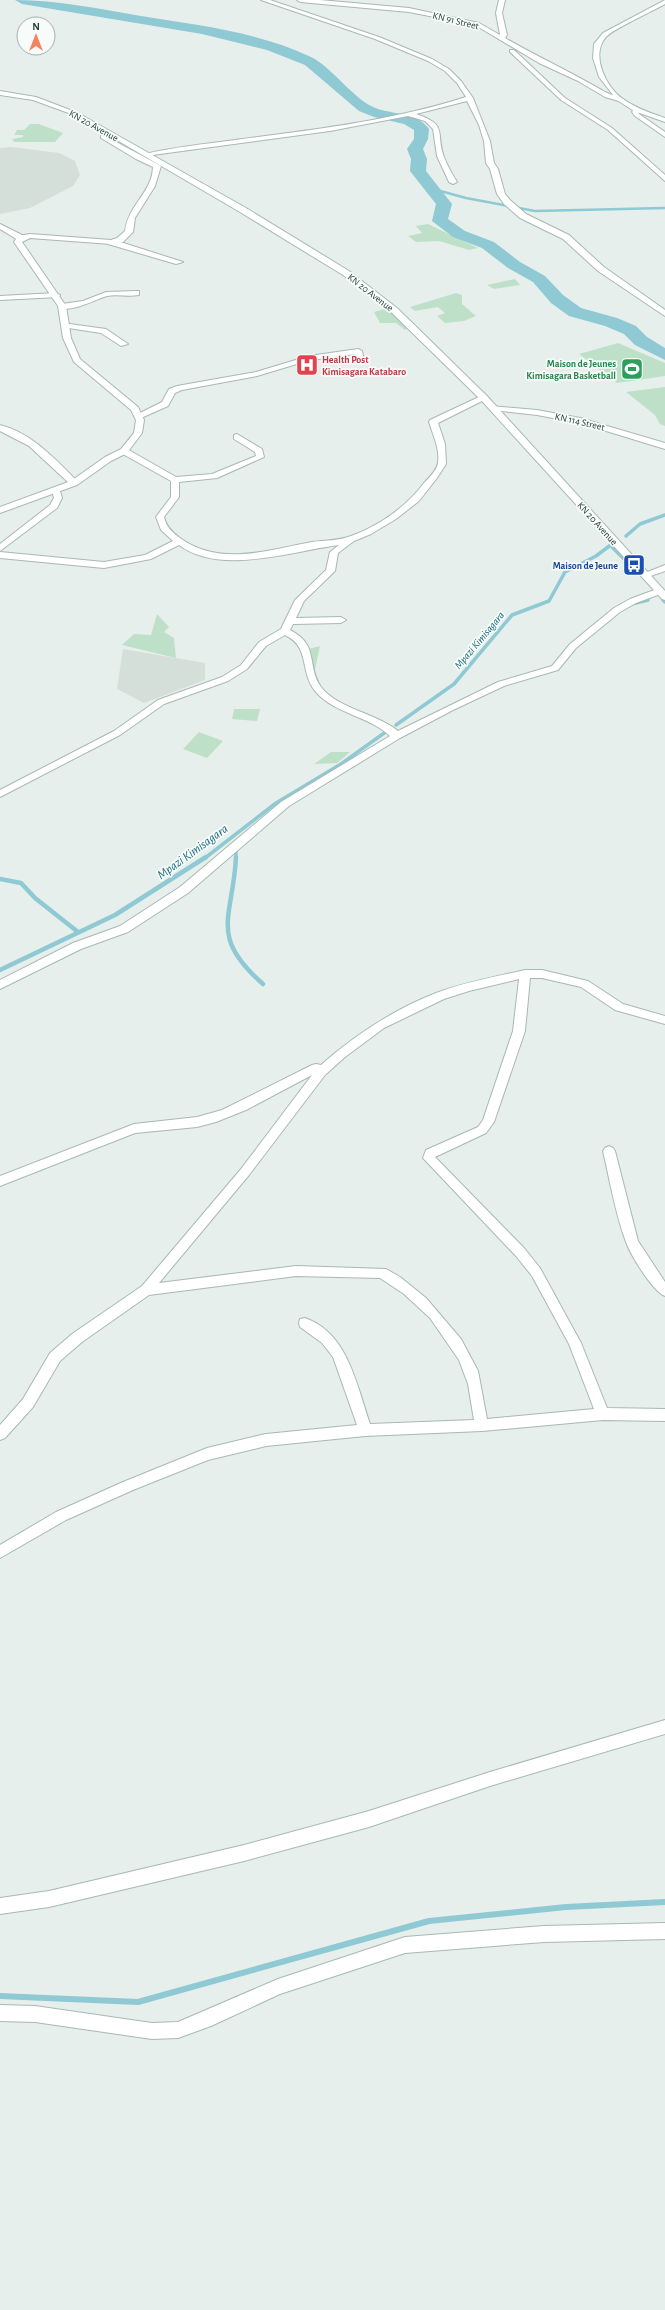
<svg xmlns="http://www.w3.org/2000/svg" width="665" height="2310" viewBox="0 0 665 2310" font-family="'Alegreya Sans',sans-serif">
<rect width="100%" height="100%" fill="#e6efeb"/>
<!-- built -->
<path fill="#d4dfda" d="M11,147L59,153L75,161L80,175L73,186L30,208L0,214V148Z
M123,649L205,663V680L144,703L117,689Z"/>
<!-- green -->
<path fill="#bfe0c8" d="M30,124H39L63,133L55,142H14L12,139L23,137V135H14L17,130H24Z
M428,224L478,248L469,250L439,241L416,242L408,236L422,233L416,226Z
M515,279L520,285L494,289L487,285Z
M456,293L462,295V304L476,316L464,321L445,323L437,316L445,313L438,307L415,311L410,307Z
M389,308L409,327L405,330L396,323H380L374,312Z
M618,343L665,363V376L617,383L579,354Z
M665,387V426L660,424L655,415L626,392Z
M157,614L169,627L164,632L174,638L176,658L122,645L134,634L151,635Z
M320,646L313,679L307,678L311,659L309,649Z
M234,709H260L257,721L232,719Z
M199,732L223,741L207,758L183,749Z
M331,752H350L337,763L314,764Z"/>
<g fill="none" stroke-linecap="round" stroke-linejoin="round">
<!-- stream-far3 -->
<path stroke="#8ec9d4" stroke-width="2.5" d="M433,189L466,198L535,211L665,208"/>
<!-- stream-far2 -->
<path stroke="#8ec9d4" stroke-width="3.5" d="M626,536L640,524L665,515
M610,545L637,572
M663,600L665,602
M632,604L648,600
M396,725L454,684L512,615L549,601L565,572L596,556L612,544
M205,858L276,803L341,764L387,731
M236,858V846"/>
<!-- stream-far1 -->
<path stroke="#8ec9d4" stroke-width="4.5" d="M236,857C233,918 208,936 263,984
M0,879L21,883L35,898L78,932
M0,970L115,915L206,857"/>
<!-- stream -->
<path stroke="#8ec9d4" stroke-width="6" d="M0,1996L138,2002L429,1921L566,1907L665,1902"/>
<!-- river -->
<path fill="#8ec9d4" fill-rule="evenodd" d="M15,0C58,0 99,9 141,16C197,25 259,32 311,57C331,67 349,93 369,105C388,116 416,110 429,129L428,139L423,149L427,159L426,171L452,204L448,219L465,231L494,242L520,262L545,276L563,295L581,308L617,318L636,326L647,337L665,348V360L635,345L624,334L605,326L569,316L551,303L533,282L508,268L482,248L453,237L432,221L436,204L410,171L411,159L407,149L414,139V130L404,124L374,117L359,111L305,65L267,50L202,34L22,4Z"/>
<!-- minor casing -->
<g stroke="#a8b8b2" stroke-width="2">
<path id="minor" d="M261,0H270L379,37L432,59L449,69L461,81L473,98L490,141L494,163L498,169L505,194L510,200L526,214L569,235L604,267L665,310V316L598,271L563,239L520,218L504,204L497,194L490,169L486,163L484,141L479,125L467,101L416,114C449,125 435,132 444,157C447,165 452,174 457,182L453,184L449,182L437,156L433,129L425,121L408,116L330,131L145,156V154C174,147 205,144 235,140C312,130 391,121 466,97L457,83L445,71L428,61L375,39Z
M297,0H320L409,8L479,23L500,35L496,13L499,0H505L502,13L507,35L505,38C538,57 573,73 605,92C611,95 618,96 622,99L619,101L605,97L578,81L539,63L475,25L409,12L300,2Z
M510,50H514L565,98L612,128L665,175V181L608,130L561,100L510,52Z
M0,224L24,236L25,238L18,240L0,229Z
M108,240H114L183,262L176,264L108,244Z
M136,291H139V295C128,297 117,294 107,296C96,299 68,315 58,306L62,304L83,301L106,292Z
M56,293L60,295L59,297L0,300V296Z
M62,323L106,329L128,344L121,346L101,333L62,327Z
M358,349L362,351L364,360H358L355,354L310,360L257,376L182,390L175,393L168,406L141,418L134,416L162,402L169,389L177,386L256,372L309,356Z
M481,396L488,398L438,423L445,444L446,464L437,478L419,501L396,519L371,534L354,541L338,553L335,571L304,601L296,618L341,617L346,620L341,623L293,624L290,630C320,645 306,666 321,687C338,709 376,713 398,731L498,682L552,666L570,644L614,608L630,599L657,589H663V593L636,603L620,612L576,648L558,670L504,686L453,710L400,738L289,806L188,893L128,932L81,949L0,989V980L73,943L120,926L180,887L281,802L390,736C369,716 335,714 316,692C299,673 311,647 285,635L266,646L247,669L228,681L164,704L120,735L0,797V790L114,731L158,700L222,677L241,665L259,642L281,629L295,600L326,570L330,552L339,545C292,551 220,576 179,545L151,559L104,568L0,558V552L104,562L145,555L173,541L161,530L156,517L171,497V481L121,453V449H127L176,477L212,474L256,456L255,452L234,439V435L237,434L262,449L264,457L217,478L179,482V497L164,517C166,527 173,533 180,538C220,567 268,550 312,542C325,540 339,541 351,536C379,526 406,507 424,483C429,478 437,470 438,463C440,449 433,435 429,422L430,420Z
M0,425C32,433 55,459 77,481V485H71L29,446L0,431Z
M56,488L60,491L62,498L57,508L0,551V544L50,505L54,498L52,491Z
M665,565V571L645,578L640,575Z
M525,970H542L588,981L623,1004L665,1016V1024L615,1010L581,987L542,978H530L525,1031L494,1122L486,1133L435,1157L524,1248L540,1268L581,1343L607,1408L665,1409V1421L603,1420L482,1431L365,1436L266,1446L208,1460L133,1490L66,1520L0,1558V1545L56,1512L123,1482L207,1448L266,1434L357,1425L333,1357L322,1343L300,1327L299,1323L300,1319L305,1318C348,1333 357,1386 370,1424L474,1420L468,1384L459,1360L430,1318L404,1294L380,1278L296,1276L149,1295L82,1342L60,1361L33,1407L5,1438L0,1440V1425L23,1399L50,1353L72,1334L142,1286L241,1169L312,1075L246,1110L216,1122L197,1127L135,1133L0,1186V1176L134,1124L197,1117L222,1110L312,1065L316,1064L321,1065C355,1035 393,1010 436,993C465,982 495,977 525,970ZM519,979L513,1031L483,1120L478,1127L426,1150L423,1158L516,1256L532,1276L569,1344L594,1409L487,1419L478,1371L461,1339L426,1298L400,1277L386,1269L296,1266L159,1283L249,1175L325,1075L345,1057L384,1028L444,999L469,991Z
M609,1146L613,1148L615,1151L638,1241L665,1282V1296C653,1292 630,1254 626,1242C615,1213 610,1181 603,1151L605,1148Z
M665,1923V1939L544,1942L405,1953L280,1994L211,2026L178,2038L152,2039L35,2022L0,2021V2005L35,2006L152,2023L178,2022L278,1979L405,1937L544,1926Z"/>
</g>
<!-- tertiary casing -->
<g stroke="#a8b8b2" stroke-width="2">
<path id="tertiary" d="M634,109H638L639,114L665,132V137L635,116L632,112Z
M108,130L111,132L107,137L161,166L155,186L135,218L133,232L123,242L111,244L30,238L22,242L66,306L71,338L80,359L138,407L144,420L142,433L127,453L111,461L77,485L0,513V507L71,481L105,457L121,449L134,433L136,420L131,410L74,362L63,338L58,306L14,242L18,236L30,234L111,240L117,238L125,231C128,205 152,193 153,167L136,159L101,138V136Z
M490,406L537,410L580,418L665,443V449L580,423L537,415L493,410H490Z
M665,1720V1734L490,1786L369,1827L244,1861L49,1907L0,1914V1898L49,1891L244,1845L369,1811L490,1772Z"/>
</g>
<!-- secondary casing -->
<g stroke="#a4bbb3" stroke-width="2">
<path id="secondary" d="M665,0V4C653,11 613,29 606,37C590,55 606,87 623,99C636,108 650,113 665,118V122L634,111L617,100L599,77L593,58L594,44L603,33Z
M0,91L36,97L78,113L246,208L349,271L397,308L487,396L665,591V600L662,599L481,400L391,312L343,275L240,212L74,115L33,100L0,95Z"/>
</g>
<!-- minor -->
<use href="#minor" fill="#fff" fill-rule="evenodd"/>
<!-- tertiary -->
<use href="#tertiary" fill="#fff" fill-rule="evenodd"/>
<!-- secondary -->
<use href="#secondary" fill="#fff" fill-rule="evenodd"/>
</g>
<!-- icons -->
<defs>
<g id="hospital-square" transform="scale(1.15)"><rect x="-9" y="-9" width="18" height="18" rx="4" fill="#e0444e" stroke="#f7fbf9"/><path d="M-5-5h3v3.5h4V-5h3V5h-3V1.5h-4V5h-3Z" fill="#fff"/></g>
<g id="stadium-square" transform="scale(1.15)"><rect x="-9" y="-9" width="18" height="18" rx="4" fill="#2e9e5b" stroke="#f7fbf9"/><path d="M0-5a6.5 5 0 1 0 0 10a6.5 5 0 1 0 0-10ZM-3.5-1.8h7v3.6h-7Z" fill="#fff"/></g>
<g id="bus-square" transform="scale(1.15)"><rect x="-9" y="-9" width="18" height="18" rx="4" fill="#1a4fb4" stroke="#f7fbf9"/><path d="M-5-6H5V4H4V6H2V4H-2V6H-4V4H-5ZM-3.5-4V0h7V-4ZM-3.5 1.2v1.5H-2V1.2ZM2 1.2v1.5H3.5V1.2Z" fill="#fff"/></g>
</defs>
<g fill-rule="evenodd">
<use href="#hospital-square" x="307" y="365"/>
<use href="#stadium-square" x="632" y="369"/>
<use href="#bus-square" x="634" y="565"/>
</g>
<g text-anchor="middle" stroke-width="3.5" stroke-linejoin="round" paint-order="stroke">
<!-- far-street labels -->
<g font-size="10" fill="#24423a" stroke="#f7fbf9">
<text transform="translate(456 20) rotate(14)" y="4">KN 91 Street</text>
<text transform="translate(94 125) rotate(29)" y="4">KN 20 Avenue</text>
<text transform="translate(371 292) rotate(38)" y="4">KN 20 Avenue</text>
<text transform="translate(580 421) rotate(13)" y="4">KN 114 Street</text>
<text transform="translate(598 523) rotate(48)" y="4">KN 20 Avenue</text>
</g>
<!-- far-health labels -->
<g font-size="10" font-weight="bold" fill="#be3a42" stroke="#f7fbf9" text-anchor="start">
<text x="322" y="363">Health Post<tspan x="322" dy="12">Kimisagara Katabaro</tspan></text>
</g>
<!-- far-leisure labels -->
<g font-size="10" font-weight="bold" fill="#27864d" stroke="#f7fbf9" text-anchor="end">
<text x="616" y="367">Maison de Jeunes<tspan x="616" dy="12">Kimisagara Basketball</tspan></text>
</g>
<!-- far-transit labels -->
<g font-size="10" font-weight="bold" fill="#164399" stroke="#f7fbf9" text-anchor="end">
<text x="618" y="569">Maison de Jeune</text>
</g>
<!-- far-water labels -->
<g font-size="11" font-style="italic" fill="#1c6f80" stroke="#f7fbf9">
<text transform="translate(479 640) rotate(-50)" y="4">Mpazi Kimisagara</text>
</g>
<!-- water labels -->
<g font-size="13" font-style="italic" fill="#1c6f80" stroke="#f7fbf9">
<text transform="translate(192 851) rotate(-36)" y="5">Mpazi Kimisagara</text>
</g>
</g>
<!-- north arrow -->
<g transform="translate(36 36)"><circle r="19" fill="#f7fbf9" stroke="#a3b1ad"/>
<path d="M0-3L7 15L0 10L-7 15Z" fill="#f4845f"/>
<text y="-6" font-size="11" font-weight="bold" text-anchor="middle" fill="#24423a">N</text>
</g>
</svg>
